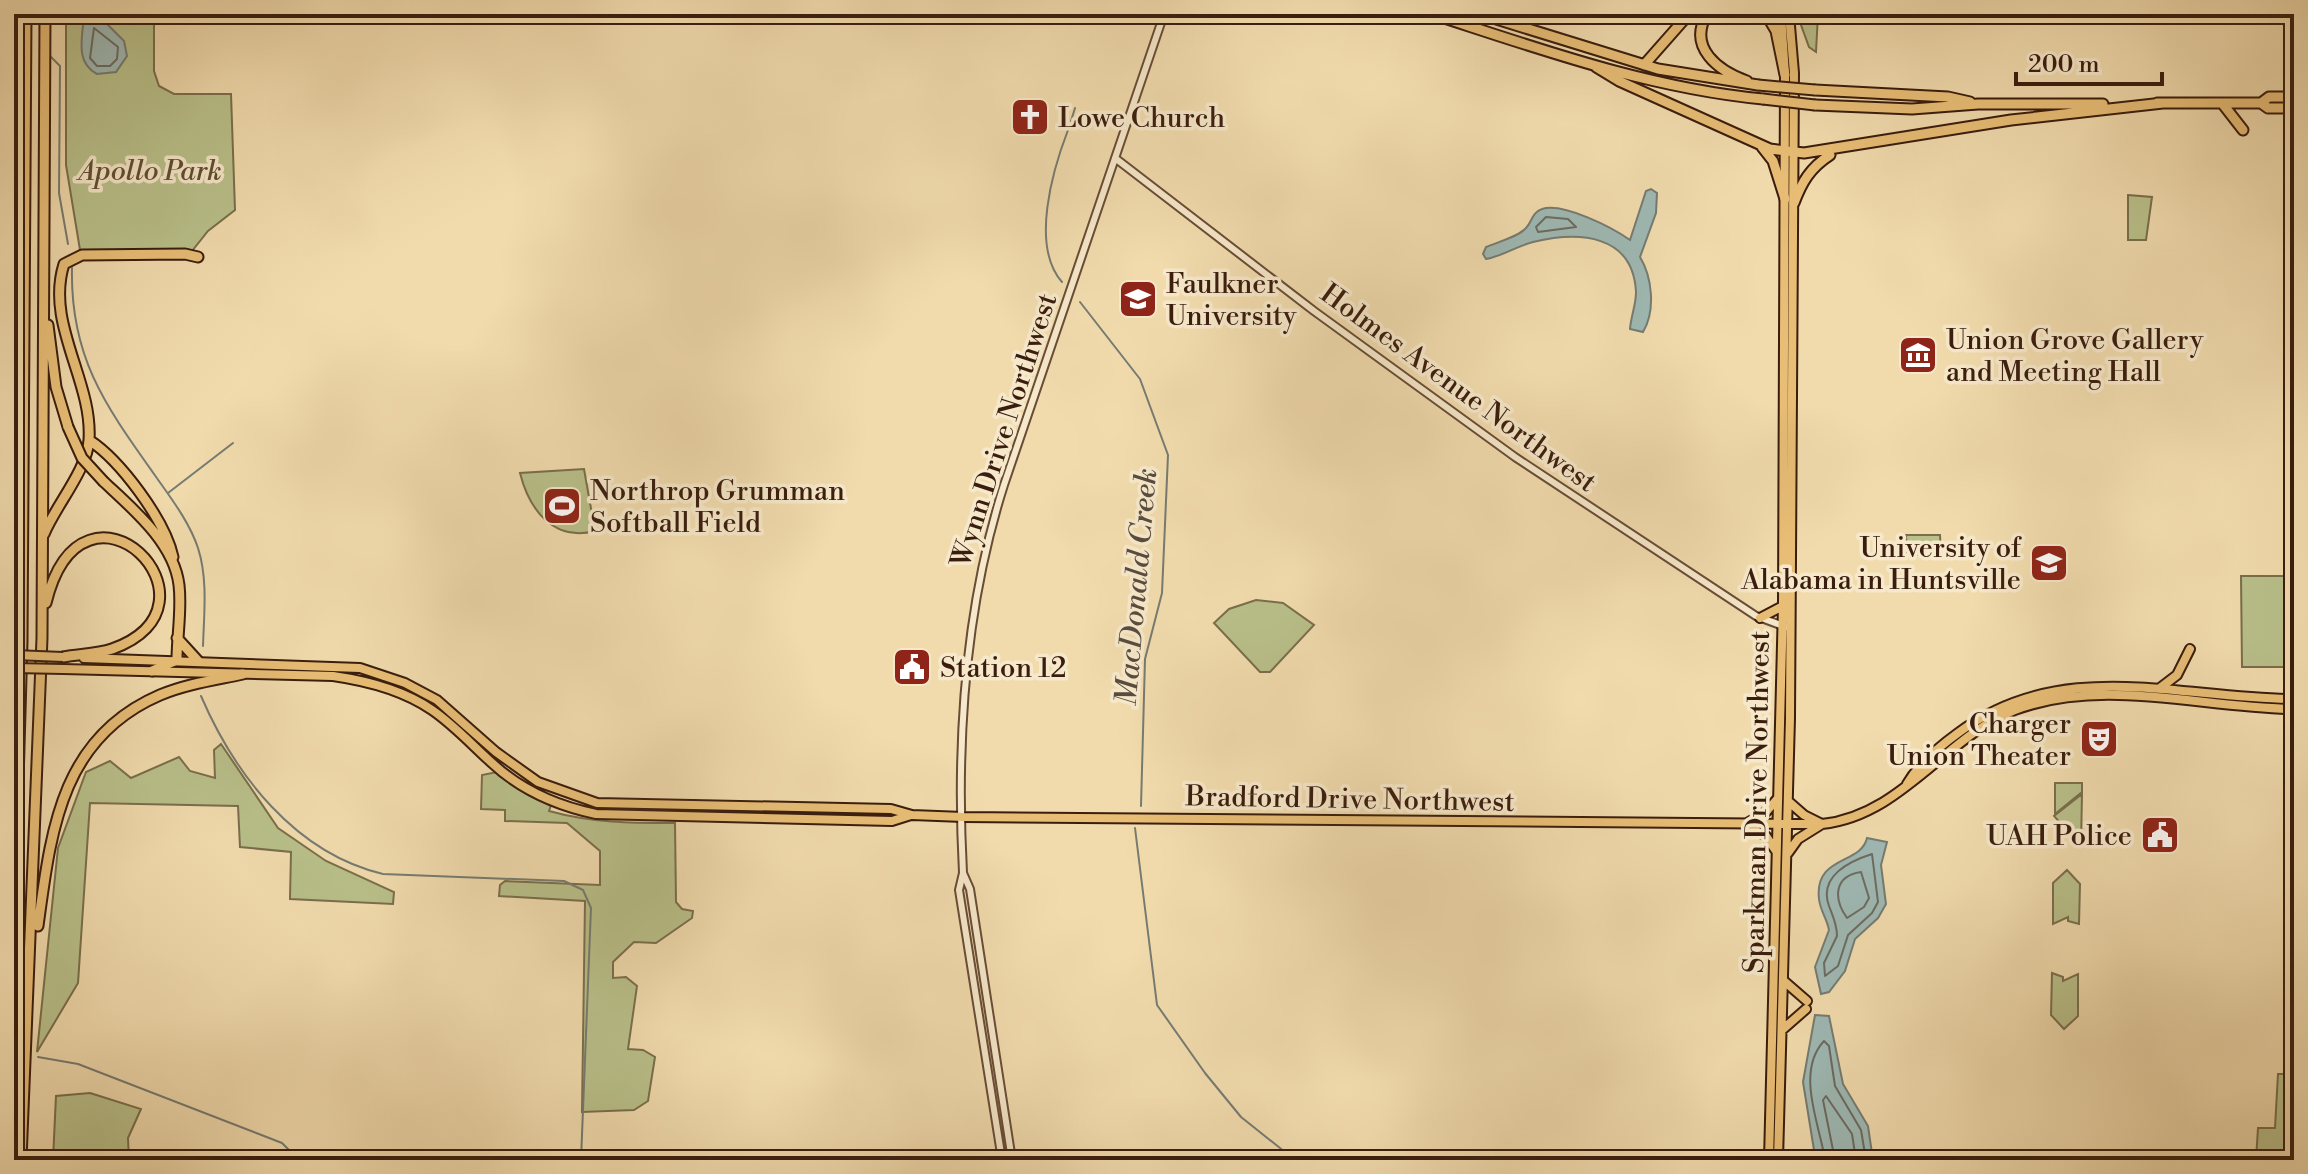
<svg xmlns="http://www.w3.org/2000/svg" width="2308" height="1174" viewBox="0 0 2308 1174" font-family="'Libre Bodoni',serif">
<rect width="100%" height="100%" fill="#f1dbad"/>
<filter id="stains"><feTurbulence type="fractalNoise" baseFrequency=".0025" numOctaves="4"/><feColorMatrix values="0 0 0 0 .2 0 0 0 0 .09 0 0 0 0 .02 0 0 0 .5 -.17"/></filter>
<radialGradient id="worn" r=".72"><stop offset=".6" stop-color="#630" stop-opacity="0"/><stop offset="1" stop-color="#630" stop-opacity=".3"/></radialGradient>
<!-- green -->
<path fill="#b9c08a" stroke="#7a6e4c" stroke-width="2" d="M66,14H154V71L159,86L174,94H231L235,210L208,231L192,251L80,250L66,165Z
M1797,14H1818L1816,52L1809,47Z
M2128,195L2152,197L2146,240H2128Z
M584,469L595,531C553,542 529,509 520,473Z
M1906,535H1940L1941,554L1907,555Z
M2241,576H2294V667H2242Z
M1256,600L1283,603L1314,625L1270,672H1260L1214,623L1229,609Z
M221,744L278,828L326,861L394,892L393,904L290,899L291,852L240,847L238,806L90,803L78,983L37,1052L58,848L86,772L110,761L131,778L179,757L190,771L215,778L214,750Z
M497,772L551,805L549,811C592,823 631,823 675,823L676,902L682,909L693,911L692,918L656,943L634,942L613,962V978L626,977L637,986L628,1049L643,1050L655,1057L648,1101L634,1110L582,1112L585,901L499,896L500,885L505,881L600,885V851L567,823L505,821V810L481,809L482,775Z
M2055,783H2082V792L2055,814Z
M2082,794L2081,844L2080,845L2054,816Z
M2067,870L2080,884L2079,924L2068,921V917L2053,924V883Z
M2052,973L2063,977V981L2078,974V1016L2064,1029L2051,1015Z
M2278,1074H2294V1160H2256L2258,1128H2275Z
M90,1093L141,1109L128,1138L129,1160H53L56,1096Z"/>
<!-- water -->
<path fill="#9eb9b4" stroke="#767b72" stroke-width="2" d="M84,14H97L124,41L127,56L116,72L97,74C74,62 83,36 84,14Z
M1651,189L1657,193L1656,213L1640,257C1652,277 1656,310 1643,332L1630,329C1631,316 1636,305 1636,292C1633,234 1579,231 1533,242C1517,246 1503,256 1486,259L1483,254L1486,247C1498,242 1518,237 1526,228C1532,222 1532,212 1542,209C1563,202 1613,228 1630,240L1646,191Z
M1867,838L1887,842L1881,865L1886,904L1878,918L1855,939L1845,971L1829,992L1821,994L1815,967L1829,930C1827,919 1820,910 1819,899C1814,855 1861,865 1867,838Z
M1815,1015L1829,1016L1843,1084L1868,1126L1873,1160H1818L1814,1150L1803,1082Z"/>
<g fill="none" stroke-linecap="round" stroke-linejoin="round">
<!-- shore -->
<path stroke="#6c6b61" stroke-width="2" d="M94,28L118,47L117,59L110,66H97L90,58Z
M1546,217L1568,219L1576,227L1538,232L1536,227Z
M1872,854L1878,902L1872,913L1848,935L1838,966L1825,976L1824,963L1837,936C1837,924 1833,917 1829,906C1818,876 1850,861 1872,854Z
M1861,872L1869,898L1864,907L1847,918C1833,898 1834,876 1861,872Z
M1825,1160C1820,1125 1795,1072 1824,1041L1829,1046L1835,1086L1861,1130L1866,1160
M1835,1160L1823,1100L1826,1096L1852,1134L1856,1160"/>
<!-- stream -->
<path stroke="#767b72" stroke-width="2" d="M14,54L20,56
M51,57L60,66L59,193L68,244
M1071,121L1075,108
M72,268C70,357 105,405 154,474C170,497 189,521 198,548C208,579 204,614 203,646
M1062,282C1030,246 1053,169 1068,130
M1080,302L1140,379L1168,455L1162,593L1145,659L1141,806
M168,493L233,443
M201,696C235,775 295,853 383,874L564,881L583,890L591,908L581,1160
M1135,828L1157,1005L1205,1073L1241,1117L1295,1160
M38,1057L78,1064L282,1143L289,1150L291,1160"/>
<!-- minor casing -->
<g stroke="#684c36" stroke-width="10">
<path id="minor" d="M1115,158L1314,311L1515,457L1756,616L1786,627
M963,873L970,889L1012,1160
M1002,1160L959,890L963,873C956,742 964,610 1004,485L1164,14"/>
</g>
<!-- major casing -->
<g stroke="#3a1d0e" stroke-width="12">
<path id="major" d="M1760,618L1783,606
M84,658L360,668L405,683L437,700L496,752L538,782L597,803L891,809L912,815L963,817L1822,824C1901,816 1945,737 2015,710C2103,677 2202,708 2294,709
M63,669L333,676C368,681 403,690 432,710C454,725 472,745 492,763C521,790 558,806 596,814L892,821L911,815
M2160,688L2177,675L2190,649
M1907,784C1918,765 1940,746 1958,733C2062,656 2176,698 2294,699
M1744,825L1766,812L1778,798
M1748,827L1766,836L1776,851
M1788,853L1798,839L1822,824L1804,815L1788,801
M1784,981L1807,1001
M1782,1030L1806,1009
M1769,1160L1783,605L1785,75L1781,14
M1778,1160L1790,718L1794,73L1789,14"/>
</g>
<!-- highway casing -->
<g stroke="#3a1d0e" stroke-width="13">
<path id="highway" d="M1432,14C1540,49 1648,88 1763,99
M1480,14L1658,69L1758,85
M1707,14C1687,48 1719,71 1747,81
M1766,14L1776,31L1785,75
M1644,65L1689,14
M1596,67L1619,81L1770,149L1804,153L2011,120L2163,103
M1815,90L1948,97L1970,102
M2157,103H2261L2269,97H2294
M2222,103L2243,130
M2261,103L2268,108H2294
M1815,105L1912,109L1978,104H2103
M1762,147L1773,161L1785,199
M1794,203C1802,182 1810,168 1830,155
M48,325L56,387L68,427
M89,440C120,460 165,520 173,557
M14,442L18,406
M104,482C133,509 174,543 179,585C182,609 177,636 177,660L152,671
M44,534C56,505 87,470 89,440C93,381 45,324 64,264L82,255L185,254L198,257
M46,603C83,452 236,605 112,649C97,654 79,654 63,657
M177,638L198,661
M14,922L22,642L26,14
M38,926C51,832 60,738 160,695C186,684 215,680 243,674
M21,1160L42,638L45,14"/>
</g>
<!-- minor -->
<use href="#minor" stroke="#f6e8ca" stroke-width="6"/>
<!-- major -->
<use href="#major" stroke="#e8be76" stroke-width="8"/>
<!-- highway -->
<use href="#highway" stroke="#e8be76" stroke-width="9"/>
<!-- major-bridge casing -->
<g stroke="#3a1d0e" stroke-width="12" stroke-linecap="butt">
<path id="major-bridge" d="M14,655L63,657
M14,668L63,669"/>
</g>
<!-- highway-bridge casing -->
<g stroke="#3a1d0e" stroke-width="13" stroke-linecap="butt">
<path id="highway-bridge" d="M1758,85L1815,90
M1763,99L1815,105
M68,427L82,458L104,482"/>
</g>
<!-- major-bridge -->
<use href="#major-bridge" stroke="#e8be76" stroke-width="8"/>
<!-- highway-bridge -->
<use href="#highway-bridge" stroke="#e8be76" stroke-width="9"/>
</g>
<!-- icons -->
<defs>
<g id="church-square" transform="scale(2)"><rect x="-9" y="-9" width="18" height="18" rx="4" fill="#8f2418" stroke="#f6e8ca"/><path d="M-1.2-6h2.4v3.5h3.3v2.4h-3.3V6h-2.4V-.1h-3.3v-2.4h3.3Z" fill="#fff"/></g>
<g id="university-square" transform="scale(2)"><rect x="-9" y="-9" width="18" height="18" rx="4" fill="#8f2418" stroke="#f6e8ca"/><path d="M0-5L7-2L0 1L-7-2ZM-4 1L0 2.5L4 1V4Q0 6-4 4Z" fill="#fff"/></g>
<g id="museum-square" transform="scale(2)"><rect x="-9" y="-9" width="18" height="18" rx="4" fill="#8f2418" stroke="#f6e8ca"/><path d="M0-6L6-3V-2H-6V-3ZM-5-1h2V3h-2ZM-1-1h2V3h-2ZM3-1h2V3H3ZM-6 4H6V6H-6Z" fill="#fff"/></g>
<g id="stadium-square" transform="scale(2)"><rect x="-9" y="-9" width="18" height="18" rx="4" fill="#8f2418" stroke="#f6e8ca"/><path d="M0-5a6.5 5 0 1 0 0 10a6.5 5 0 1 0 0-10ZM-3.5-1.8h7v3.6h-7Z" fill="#fff"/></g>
<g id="civic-square" transform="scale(2)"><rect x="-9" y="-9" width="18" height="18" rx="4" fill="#8f2418" stroke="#f6e8ca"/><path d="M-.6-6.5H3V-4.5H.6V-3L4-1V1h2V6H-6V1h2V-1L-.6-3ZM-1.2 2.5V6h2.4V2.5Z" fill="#fff"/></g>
<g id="theatre-square" transform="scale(2)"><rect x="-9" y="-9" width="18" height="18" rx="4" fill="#8f2418" stroke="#f6e8ca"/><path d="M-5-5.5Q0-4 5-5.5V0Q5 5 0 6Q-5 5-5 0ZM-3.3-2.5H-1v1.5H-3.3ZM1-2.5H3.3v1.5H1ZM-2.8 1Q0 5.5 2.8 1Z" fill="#fff"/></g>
</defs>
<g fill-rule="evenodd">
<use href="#church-square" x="1030" y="117"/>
<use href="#university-square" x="1138" y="299"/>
<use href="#museum-square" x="1918" y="355"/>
<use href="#stadium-square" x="562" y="506"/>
<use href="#university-square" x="2049" y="563"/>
<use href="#civic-square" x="912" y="667"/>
<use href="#theatre-square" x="2099" y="739"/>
<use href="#civic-square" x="2160" y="835"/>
</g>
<g text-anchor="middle" stroke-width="7" stroke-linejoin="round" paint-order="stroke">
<!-- poi labels -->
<g font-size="28" fill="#3a1d0e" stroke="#f6e8ca" text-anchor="start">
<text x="1058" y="127">Lowe Church</text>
<text x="1166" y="293">Faulkner<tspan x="1166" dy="32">University</tspan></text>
<text x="1946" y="349">Union Grove Gallery<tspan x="1946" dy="32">and Meeting Hall</tspan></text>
<text x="590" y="500">Northrop Grumman<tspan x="590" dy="32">Softball Field</tspan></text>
<text x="2021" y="557" text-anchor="end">University of<tspan x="2021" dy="32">Alabama in Huntsville</tspan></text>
<text x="940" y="677">Station 12</text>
<text x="2071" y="733" text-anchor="end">Charger<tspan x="2071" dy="32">Union Theater</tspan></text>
<text x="2132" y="845" text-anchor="end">UAH Police</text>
</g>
<!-- park labels -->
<g font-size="28" font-style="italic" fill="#604e33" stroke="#f6e8ca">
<text x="150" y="180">Apollo Park</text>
</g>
<!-- street labels -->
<g font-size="28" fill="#3a1d0e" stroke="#f6e8ca">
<text transform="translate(1459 387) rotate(36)" y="10">Holmes Avenue Northwest</text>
<text transform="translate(1003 430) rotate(-72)" y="10">Wynn Drive Northwest</text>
<text transform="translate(1350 798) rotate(1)" y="10">Bradford Drive Northwest</text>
<text transform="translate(1756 802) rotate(-89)" y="10">Sparkman Drive Northwest</text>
</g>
<!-- water labels -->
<g font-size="30" font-style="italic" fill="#584c40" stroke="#f6e8ca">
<text transform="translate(1136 587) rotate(-85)" y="10">MacDonald Creek</text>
</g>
</g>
<!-- margin -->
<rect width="2308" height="1174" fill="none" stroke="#f1dbad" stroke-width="48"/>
<rect x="16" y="16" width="2276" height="1142" fill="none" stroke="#3a1d0e" stroke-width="4"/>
<rect x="24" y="24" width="2260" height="1126" fill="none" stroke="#3a1d0e" stroke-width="2"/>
<!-- scale -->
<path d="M2016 72v12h146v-12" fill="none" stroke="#3a1d0e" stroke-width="4"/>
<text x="2028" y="72" font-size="24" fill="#3a1d0e" stroke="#f6e8ca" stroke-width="6" paint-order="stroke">200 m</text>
<rect width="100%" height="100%" filter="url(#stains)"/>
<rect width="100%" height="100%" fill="url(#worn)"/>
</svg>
